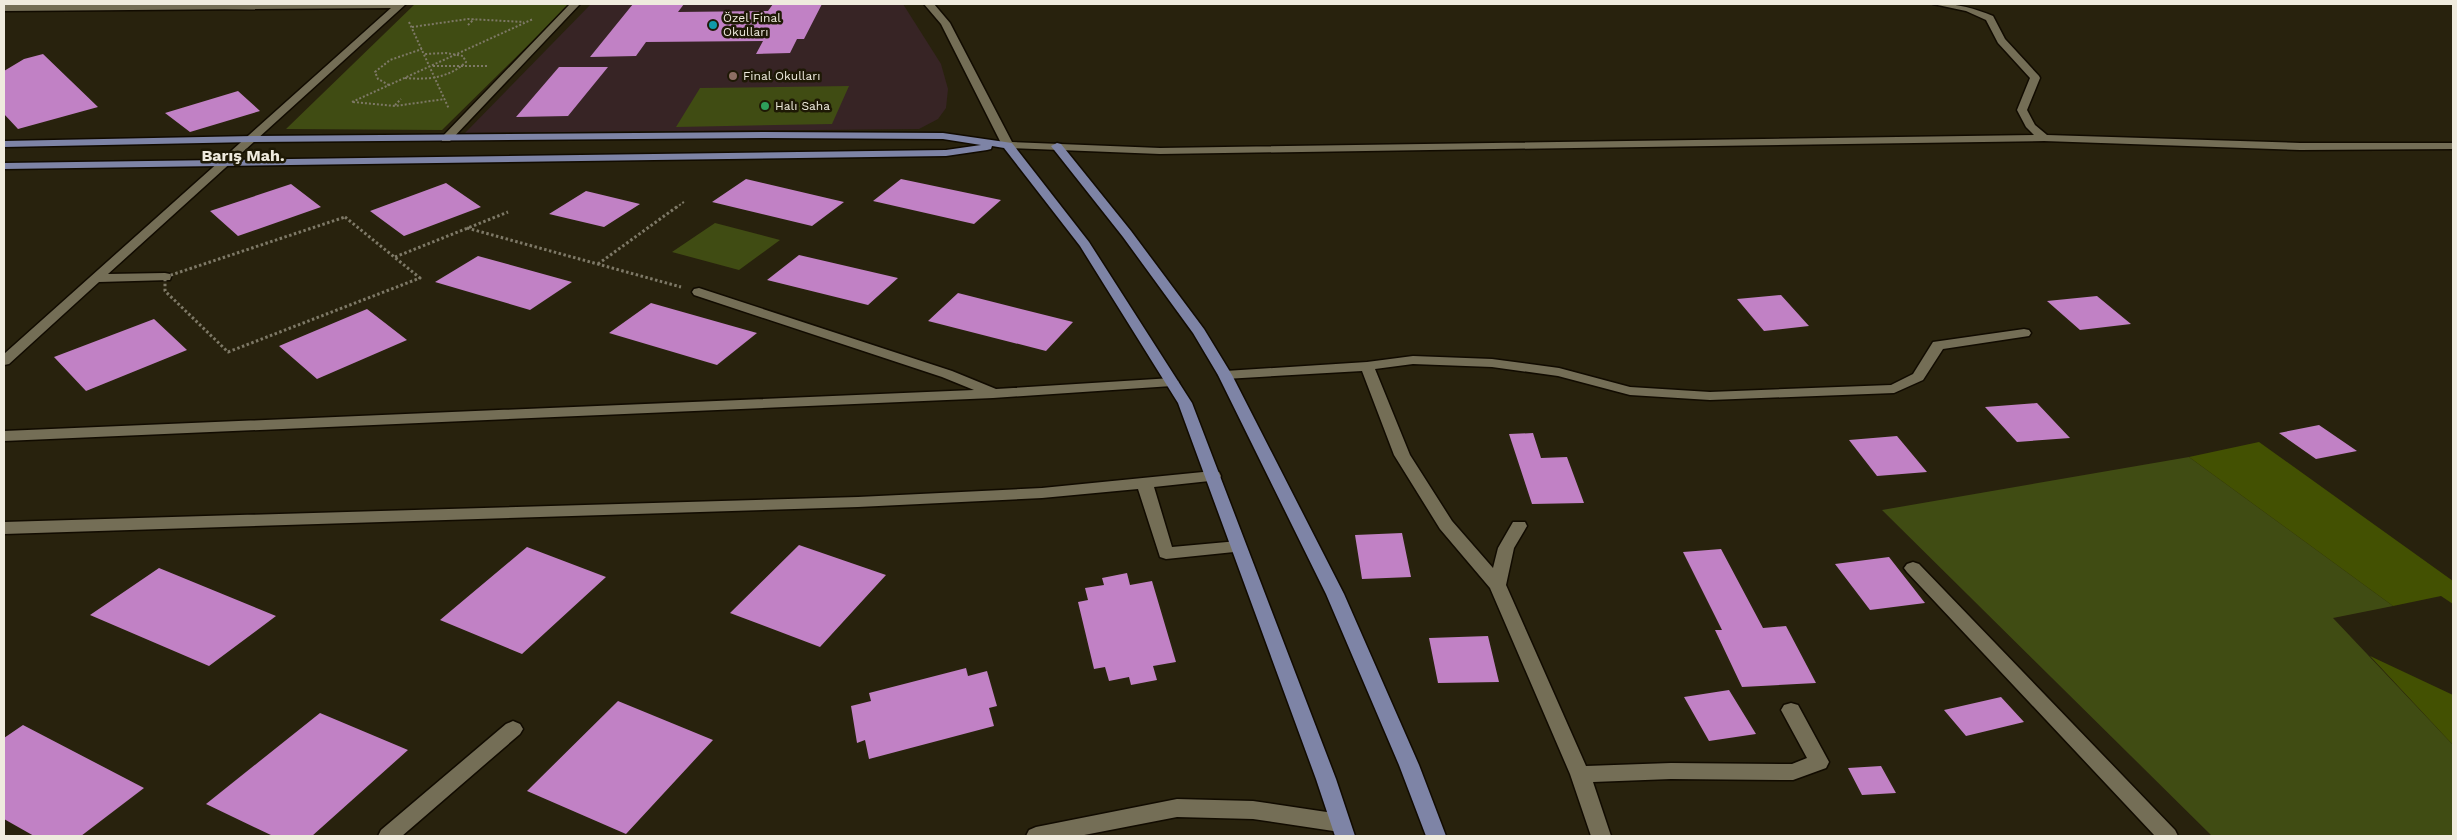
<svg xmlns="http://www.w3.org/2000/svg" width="2457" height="840" viewBox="0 0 2457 840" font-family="'Work Sans',sans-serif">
<rect width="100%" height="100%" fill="#28220d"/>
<!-- education -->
<path fill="#372425" d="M591,4H903L941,64L948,89L946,108L938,119L919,129L465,133Z"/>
<!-- green -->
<path fill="#404c13" d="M415,4H570L442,130L286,129Z
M849,86L832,124L676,127L700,88Z
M715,223L780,240L739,270L672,252Z
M2189,457L2393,606L2333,618L2453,745V836H2212L1882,510Z"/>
<!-- forest -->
<path fill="#435102" d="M2259,442L2453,581V604L2441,596L2393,606L2189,457Z
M2370,656L2453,695V745Z"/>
<!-- building -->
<path fill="#c181c5" d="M633,4H684L678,12L768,11L773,4H822L804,39H797L790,53L756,54L763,41L646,42L636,56L590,57Z
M43,54L98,107L18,129L4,114V71L24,59Z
M559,67H608L568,116L516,117Z
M238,91L260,111L190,132L165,113Z
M746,179L844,202L812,226L712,202Z
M901,179L1001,200L974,224L873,201Z
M446,183L481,207L404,236L370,211Z
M291,184L321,207L238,236L210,211Z
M586,191L640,204L604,227L549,214Z
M799,255L898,278L868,305L767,280Z
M478,256L572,282L530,310L435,282Z
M958,293L1073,322L1046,351L928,321Z
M1781,295L1809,326L1764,331L1737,299Z
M2097,296L2131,324L2080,330L2047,301Z
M651,303L757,333L717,365L609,333Z
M367,309L407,340L317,379L279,346Z
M154,319L187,350L86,391L54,357Z
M2037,403L2070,438L2017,442L1985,407Z
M2319,425L2357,451L2316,459L2279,433Z
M1533,433L1541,458L1567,457L1584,503L1532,504L1509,434Z
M1897,436L1927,472L1877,476L1849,440Z
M1402,533L1411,577L1362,579L1355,535Z
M799,545L886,575L820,647L730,613Z
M527,547L606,577L522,654L440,620Z
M1721,549L1763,628L1786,626L1816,683L1742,687L1715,630H1722L1683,552Z
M1889,557L1925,603L1870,610L1835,564Z
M159,568L276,616L209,666L90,615Z
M1127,573L1130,585L1152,581L1176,662L1153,666L1157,680L1131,685L1129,677L1109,681L1105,667L1094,669L1078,602L1088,600L1085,588L1104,585L1102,578Z
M1488,636L1499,682L1438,683L1429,638Z
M966,668L968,676L987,671L997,706L989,708L994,726L869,759L865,740L857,743L851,706L871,701L869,693Z
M1729,690L1756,734L1709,741L1684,697Z
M2001,697L2024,722L1966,736L1944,710Z
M618,701L713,740L626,834L527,791Z
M320,713L408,750L312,836H273L206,804Z
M23,725L144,788L81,836H34L4,819V738Z
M1881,766L1896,793L1862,795L1848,768Z"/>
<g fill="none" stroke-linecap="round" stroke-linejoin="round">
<!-- minor casing -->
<g stroke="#110b00" stroke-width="3">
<path id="minor" d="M201,4H406L108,274L165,273L170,274L171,277L170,280L99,282L9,364L4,365V354L391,8L4,11V5Z
M570,4H580L450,141H442V137Z
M924,4H934L950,23L1012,142L1160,148L2034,135L2026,127L2017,110L2030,78L1998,43L1986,20L1966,11L1933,4C1955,3 1973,8 1993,16L2005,39L2039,76L2040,78L2027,110L2035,125L2047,135L2300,143H2453V149L2300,150L2044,141L1160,154L1008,148L1002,145L941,24Z
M699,288L952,371L996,389L1172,378L1179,382L1172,386L993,398L4,441V431L974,390L942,377L694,295L692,292L694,289Z
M2024,329L2029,330L2031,333L2029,336L1943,349L1923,380L1894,393L1710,400L1630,395L1558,376L1492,367L1413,364L1375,369L1410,455L1452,521L1493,568L1498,548L1513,522H1525L1527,526L1514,548L1506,585L1586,766L1671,763L1792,764L1807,758L1781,710L1784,705L1791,703L1798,705L1829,762L1826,768L1793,780L1671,779L1593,782L1611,836H1591L1570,774L1490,588L1440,529L1394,455L1362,371L1225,379L1218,375L1225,371L1367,362L1413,356L1492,359L1559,368L1630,387L1710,392L1891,385L1913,374L1933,342Z
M1213,471L1219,472L1221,476L1219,480L1154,487L1172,547L1238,541L1244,543L1246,547L1244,551L1166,559L1160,557L1138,489L1042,498L858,507L4,534V522L858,497L1042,488Z
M1913,562L1919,564L2175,830L2178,836H2155L1907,572L1904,568L1907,564Z
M513,721L520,724L523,729L520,734L402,836H378L381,830L506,724Z
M1177,799L1253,801L1340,814L1347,817L1350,823L1347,829L1340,832L1253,819L1177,817L1079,836H1026L1029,830L1036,827Z"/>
</g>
<!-- major casing -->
<g stroke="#110b00" stroke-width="3">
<path id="major" d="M765,132L943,133L1012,143L1089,242L1192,403L1336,779L1355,836H1335L1316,779L1178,403L1080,246L1004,148L992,146L991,149L987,150L946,156L4,169V163L946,150L981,145L943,139L765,138L253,142L4,147V141L253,136Z
M1057,143L1061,144L1131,231L1204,329L1232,375L1344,594L1419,765L1446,836H1426L1399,765L1326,594L1218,375L1193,333L1123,237L1051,146Z"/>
</g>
<!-- path-far1 -->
<path stroke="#7e7967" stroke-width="2" stroke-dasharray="2 2" stroke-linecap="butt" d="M409,22L449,109
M468,25L474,19
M412,27L468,19L524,22
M433,66H489
M405,78C428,80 449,78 466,62L463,56L446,53L425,54
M389,85L378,79L375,72L390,60L422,49
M352,102L533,19
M353,102L395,106L445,99
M395,105L401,99
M676,208L685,201"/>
<!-- path -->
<path stroke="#7e7967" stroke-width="3" stroke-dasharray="2.5 2.5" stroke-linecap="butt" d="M345,217L420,278L228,352L165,291V277Z
M467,228L681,287
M395,257L508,212
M598,264L678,206"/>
<!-- minor -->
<use href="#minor" fill="#746e56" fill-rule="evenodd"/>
<!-- major -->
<use href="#major" fill="#7e84a6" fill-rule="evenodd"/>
</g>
<!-- markers -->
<circle fill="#0f9aa8" stroke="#1e1905" stroke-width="2" cx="713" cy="25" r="5"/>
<circle fill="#8d6e63" stroke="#1e1905" stroke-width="2" cx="733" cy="76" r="5"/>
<circle fill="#2e9e5b" stroke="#1e1905" stroke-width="2" cx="765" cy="106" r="5"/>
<g text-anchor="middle" stroke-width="5" stroke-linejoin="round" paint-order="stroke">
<!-- far-poi labels -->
<g font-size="12" fill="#efebde" stroke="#1e1905" text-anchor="start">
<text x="723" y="22">Özel Final<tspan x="723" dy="14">Okulları</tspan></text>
<text x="743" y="80">Final Okulları</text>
<text x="775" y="110">Halı Saha</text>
</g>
<!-- far-district labels -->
<g font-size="16" font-weight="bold" fill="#efebde" stroke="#1e1905">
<text x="243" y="161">Barış Mah.</text>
</g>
</g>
<!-- border -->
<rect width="2457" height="840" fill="none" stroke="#efebde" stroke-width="10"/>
</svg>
